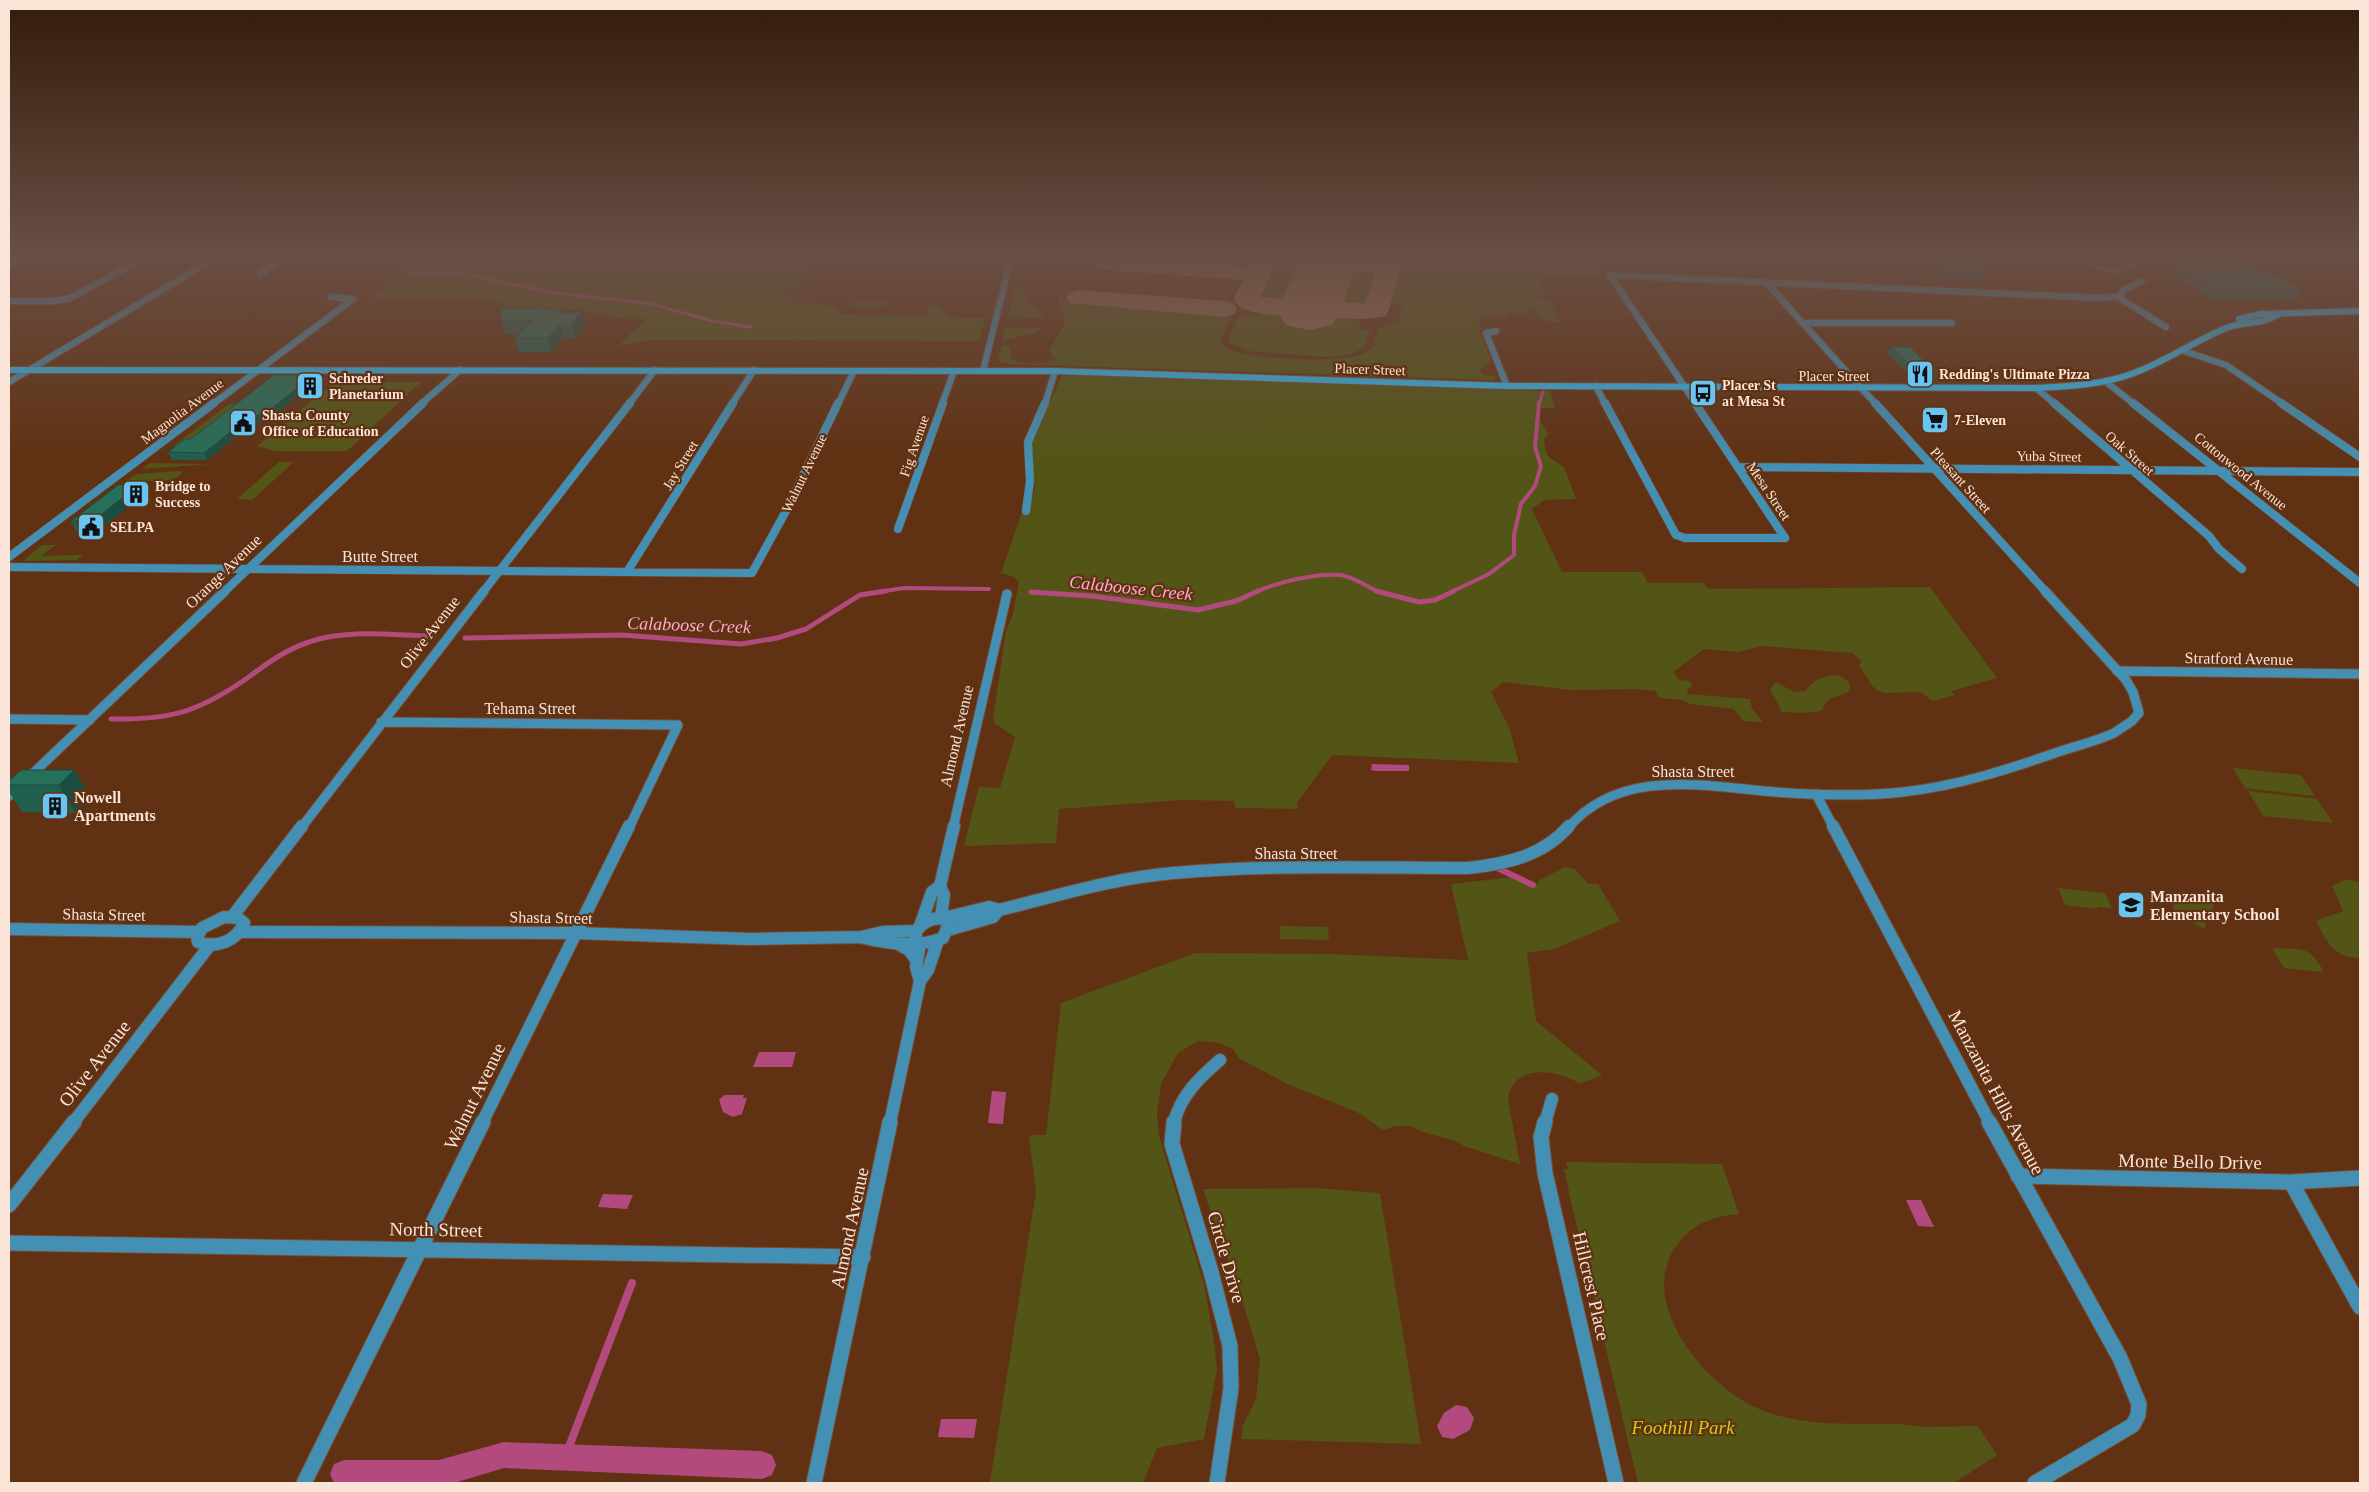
<svg xmlns="http://www.w3.org/2000/svg" width="2369" height="1492" viewBox="0 0 2369 1492" font-family="Georgia,serif">
<rect width="100%" height="100%" fill="#603112"/>
<!-- green -->
<path fill="#535516" d="M328,254H396L427,261L754,262L760,254H820L799,288H782L793,302L833,306L840,314L936,317L925,315L928,311L926,306L937,305L950,316L937,317L985,318L979,341L648,340L618,346L646,319H625L577,310L501,308L507,304L479,298L372,297L397,279L400,268L312,266Z
M1398,254H1588L1601,270V277L1536,275L1544,292L1539,295L1530,293L1533,295L1527,297L1549,300L1561,322C1550,322 1538,321 1535,310L1525,309L1528,314L1510,313L1507,316L1490,317L1484,315L1479,318L1481,320L1478,321L1481,325L1478,326L1482,329L1479,330L1491,360L1479,370L1484,375L1495,376L1496,378L1493,380L1012,364L1002,363L998,359L1002,345L1011,347L1010,358C1022,366 1043,364 1057,360L1049,351L1065,323L1064,315L1057,308L1060,306L1058,302L1059,297L1069,302L1232,314L1220,342C1224,346 1230,350 1236,352C1256,359 1364,367 1373,346L1378,347V345L1374,344L1378,328L1399,321L1402,307L1386,299Z
M1283,264H1298L1305,268L1291,299C1283,304 1272,303 1263,298C1261,285 1271,269 1283,264Z
M1355,268L1367,269L1379,276L1371,303C1357,304 1349,313 1334,302L1346,271Z
M1016,284L1024,289V297L1044,318L1008,319Z
M859,300L887,301L885,307L868,309L850,306Z
M1263,311L1349,316L1361,323L1360,329H1370L1364,348L1350,354L1327,357L1248,351L1229,342L1228,339L1240,315L1254,317Z
M1045,327L1034,333L1002,341L1005,329Z
M1062,375L1550,391L1555,408H1536L1541,422L1549,434L1544,439C1547,461 1547,455 1564,467L1576,499L1544,500L1532,509L1562,572H1642L1648,583H1703L1709,589L1930,587L1997,678L1951,691L1955,695L1933,701L1920,692L1885,693L1878,691L1872,686L1859,665L1862,661L1852,653L1762,646L1738,652L1704,649L1673,672L1680,680L1690,681L1693,685L1687,690L1688,694L1750,699L1752,709L1763,722L1743,721L1734,709L1690,704L1683,700L1659,698L1656,691L1638,689L1570,690L1503,682L1491,692L1509,727L1519,763L1332,755L1297,803L1298,809L1235,808L1234,801L1182,800L1059,809L1056,843L964,846L979,787L1000,788L1015,737L995,724L993,719L1006,631L1013,614L1019,582L1014,577L1001,573L1022,512H1029L1035,487L1031,446Z
M421,382L347,451H274L257,446L333,383Z
M229,404H249L194,447L173,446Z
M279,462H294L252,500L237,499Z
M150,463L210,464L142,469Z
M180,471L182,473C173,484 156,480 144,481C135,482 129,485 120,485L137,474Z
M42,545H56L41,556L83,555L77,560L23,561Z
M1831,675L1840,676L1849,682L1850,691C1840,697 1824,697 1823,710C1808,714 1797,713 1782,712L1770,690L1775,683H1778L1794,692L1806,691C1811,681 1821,678 1831,675Z
M2233,768L2301,775L2315,796L2245,788Z
M2248,791L2317,799L2333,823L2263,816Z
M1565,867L1575,869L1588,884H1598L1620,921L1554,949L1527,953L1536,1021L1602,1075L1580,1084C1558,1069 1512,1063 1508,1100L1520,1164L1464,1146L1456,1141L1423,1132L1410,1126H1395L1383,1130L1359,1113L1287,1084L1239,1058L1233,1049L1220,1043L1198,1041L1178,1053L1161,1084L1157,1113L1159,1136L1204,1284L1214,1341L1217,1369L1204,1439L1157,1448L1143,1483H990L1036,1191L1029,1137L1031,1135H1046L1061,1003L1195,953L1330,954L1468,960L1451,884L1514,877L1534,887L1540,880Z
M2347,879L2360,883V958C2335,958 2328,944 2317,923L2318,920L2343,911L2332,886Z
M2058,888L2105,893L2112,908L2097,907V909L2065,905Z
M2179,898L2215,901L2204,929L2175,913L2173,903Z
M1280,926L1328,927L1329,940L1280,939Z
M2275,948C2302,950 2308,945 2323,970L2321,972L2284,968L2273,950Z
M1566,1162L1722,1164L1739,1214C1715,1216 1696,1222 1680,1241C1632,1299 1704,1384 1757,1408C1802,1428 1850,1423 1898,1424C1907,1424 1916,1427 1925,1427C1942,1427 1960,1426 1978,1426L1997,1455L1954,1483H1638L1572,1206L1564,1169H1568Z
M1315,1188L1380,1193L1421,1444L1241,1439L1243,1425L1256,1399L1260,1359L1245,1309L1203,1189Z"/>
<!-- water -->
<path fill="#b24a7e" d="M1372,764L1409,765V771H1376L1371,770Z
M759,1052H796L792,1067H753Z
M992,1091L1006,1092L1003,1124L988,1123Z
M724,1095H744L743,1098H747L742,1114L733,1117L723,1112L719,1100Z
M603,1194L633,1195L627,1209L598,1207Z
M1906,1200H1921L1934,1227L1918,1226Z
M1456,1405L1467,1407L1474,1418L1470,1430L1453,1439L1442,1437L1437,1426L1444,1413Z
M941,1419H977L974,1438L938,1437Z"/>
<g fill="none" stroke-linecap="round" stroke-linejoin="round">
<!-- stream-far4 -->
<path stroke="#b24a7e" stroke-width="3" d="M358,254L373,260L396,262L413,274L459,273L555,293L652,304L712,321L751,327
M2026,254L2081,262L2116,272L2144,262L2150,257
M1539,404L1543,392"/>
<!-- stream-far3 -->
<path stroke="#b24a7e" stroke-width="4" d="M878,592L904,588L989,589
M1031,592H1033
M1256,592C1277,582 1316,573 1340,575C1352,576 1368,587 1379,592
M1451,592L1489,574L1514,555V535L1521,504L1535,486L1541,466L1535,447L1539,403"/>
<!-- stream-far2 -->
<path stroke="#b24a7e" stroke-width="5" d="M1376,591L1419,602L1435,600L1454,591
M1031,592L1092,596L1198,610L1236,601L1258,591
M465,638L622,635L741,644L777,638L806,629L860,595L886,591
M111,719C168,720 196,713 243,681C264,666 284,650 309,642C346,629 391,635 430,636"/>
<!-- stream-far1 -->
<path stroke="#b24a7e" stroke-width="6" d="M1495,867L1533,885"/>
<!-- stream -->
<path stroke="#b24a7e" stroke-width="8" d="M565,1457L632,1283"/>
<!-- canal -->
<path fill="#b24a7e" fill-rule="evenodd" d="M504,1442L762,1451L772,1455L776,1465L772,1475L762,1479L504,1468L454,1483H334L330,1474L334,1464L344,1460H439Z"/>
<!-- taxiway -->
<path fill="#956e56" fill-rule="evenodd" d="M1257,254L1280,255L1260,297L1303,300L1307,306L1303,312C1284,316 1246,318 1233,300L1243,280L1105,270L1096,268L1093,263L1096,258L1105,256L1246,266L1251,264Z
M1380,254H1404L1389,310L1385,316C1363,321 1340,319 1318,314L1314,308L1316,306L1307,303L1303,298C1306,289 1308,280 1313,272C1326,250 1358,258 1379,257ZM1346,271L1375,272L1365,304L1327,300L1336,275Z
M1079,290L1224,301L1233,303L1237,309L1233,315L1224,317L1070,303L1066,298L1070,293Z"/>
<!-- runway -->
<path fill="#956e56" fill-rule="evenodd" d="M1302,254H1360L1341,311L1332,325L1309,330L1286,325L1277,311Z"/>
<!-- minor-far4 casing -->
<g stroke="#794d32" stroke-width="8">
<path id="minor-far4" d="M9,265L31,254
M260,274L290,254
M1610,275L2099,298L2120,296L2123,290L2142,281
M1610,275L1696,404
M1766,282L1861,388
M2118,297L2166,327
M9,301H55L70,298L152,254
M1803,323H1952
M1496,331L1486,333L1507,386
M2181,350L2226,365L2283,404
M2105,381L2134,404
M9,382L222,254
M1596,386L1605,404
M2036,388L2055,404
M213,404L353,299L331,297
M421,404L460,370
M629,404L655,370
M732,404L754,370
M838,404L854,371
M942,404L954,371
M1045,404L1055,371"/>
</g>
<!-- minor-far3 casing -->
<g stroke="#794d32" stroke-width="9">
<path id="minor-far3" d="M1605,403L1676,535L1685,538H1785
M1695,403L1785,538
M2054,403L2209,536L2219,549L2242,569
M2133,403L2360,583
M2281,403L2360,457
M1738,467L2360,472
M1026,511L1030,481L1028,442L1045,403
M898,529L943,403
M9,557L214,403
M9,567L752,573L787,509L838,403
M627,572L733,403
M224,592L423,403
M483,592L630,403"/>
</g>
<!-- minor-far2 casing -->
<g stroke="#794d32" stroke-width="11">
<path id="minor-far2" d="M2117,671L2360,674
M9,719L90,720
M381,722L678,725L629,828
M1816,794L1834,828
M9,796L225,591
M301,828L484,591
M953,828L1007,594"/>
</g>
<!-- minor-far1 casing -->
<g stroke="#794d32" stroke-width="14">
<path id="minor-far1" d="M1833,826L1990,1123
M232,917L302,826
M941,917L944,895L940,886L954,826
M920,926L932,892L940,886
M920,944L916,967L920,981
M73,1123L210,945
M482,1123L629,826
M890,1123L920,981L928,970L938,940
M1174,1123C1180,1096 1200,1077 1220,1060
M1545,1123L1552,1099"/>
</g>
<!-- minor casing -->
<g stroke="#794d32" stroke-width="17">
<path id="minor" d="M1174,1122L1172,1144L1211,1272L1230,1346L1231,1388L1217,1483
M1545,1122L1541,1137L1545,1173L1616,1483
M1989,1122L2120,1358L2139,1404L2138,1415L2133,1425L2035,1483
M2018,1176L2291,1182L2360,1178
M2291,1182L2360,1307
M9,1205L74,1122
M9,1243L863,1257
M304,1483L483,1122
M814,1483L890,1122"/>
</g>
<!-- tertiary-far3 casing -->
<g stroke="#794d32" stroke-width="8">
<path id="tertiary-far3" d="M983,371L1012,254
M1861,388L1876,404"/>
</g>
<!-- tertiary-far2 casing -->
<g stroke="#794d32" stroke-width="9">
<path id="tertiary-far2" d="M1875,403L2046,592"/>
</g>
<!-- tertiary-far1 casing -->
<g stroke="#794d32" stroke-width="11">
<path id="tertiary-far1" d="M1568,828C1620,767 1705,786 1775,792C1817,795 1861,797 1903,792C1958,786 2009,769 2061,751C2079,745 2097,741 2114,733L2132,721L2139,713L2133,692L2126,680L2045,591"/>
</g>
<!-- tertiary casing -->
<g stroke="#794d32" stroke-width="14">
<path id="tertiary" d="M224,917L238,918L244,923C237,941 216,949 198,942L197,937L202,928Z
M944,918L989,907L999,910C1056,896 1114,878 1173,873C1271,864 1370,868 1468,868C1506,864 1543,856 1569,826
M9,929L199,932
M948,930L993,917L999,910
M240,932L575,933L750,939L861,937L883,932L916,931
M864,938C890,944 918,948 943,938L950,921C936,915 925,920 916,931V942
M898,944L909,950L917,961"/>
</g>
<!-- secondary casing -->
<g stroke="#794d32" stroke-width="8">
<path id="secondary" d="M2239,319L2260,314L2360,311
M9,370L1055,371L1507,386L2036,388C2069,386 2103,385 2134,373C2166,361 2193,342 2224,329C2242,321 2262,325 2279,314"/>
</g>
<!-- minor-far4 -->
<use href="#minor-far4" stroke="#4390b4" stroke-width="6"/>
<!-- minor-far3 -->
<use href="#minor-far3" stroke="#4390b4" stroke-width="8"/>
<!-- minor-far2 -->
<use href="#minor-far2" stroke="#4390b4" stroke-width="9"/>
<!-- minor-far1 -->
<use href="#minor-far1" stroke="#4390b4" stroke-width="12"/>
<!-- minor -->
<use href="#minor" stroke="#4390b4" stroke-width="15"/>
<!-- tertiary-far3 -->
<use href="#tertiary-far3" stroke="#4390b4" stroke-width="6"/>
<!-- tertiary-far2 -->
<use href="#tertiary-far2" stroke="#4390b4" stroke-width="8"/>
<!-- tertiary-far1 -->
<use href="#tertiary-far1" stroke="#4390b4" stroke-width="9"/>
<!-- tertiary -->
<use href="#tertiary" stroke="#4390b4" stroke-width="12"/>
<!-- secondary -->
<use href="#secondary" stroke="#2ebcf6" stroke-width="6"/>
</g>
<!-- wall -->
<path fill="#205f4e" d="M1938,254H1971L1984,271L1981,281L1940,276L1936,260Z
M2166,259L2300,290L2295,300H2215L2162,268Z
M546,308V309H561L562,313L582,312L585,326L575,338H564L552,352H519L515,338L519,334H505L501,320Z
M1890,347L1936,373L1933,380H1916L1888,354Z
M315,382L268,421H263L258,424H252L207,460H172L168,452L191,439Z
M140,484L144,494L98,531H76L71,521Z
M74,770L90,797L75,813L22,812L9,792V781Z"/>
<!-- shaded-wall -->
<path fill="#1a4e40" d="M582,312L585,326L575,338L571,325Z
M560,325L564,338L552,352L548,338Z
M313,375L315,382L268,421L265,414Z
M260,414L263,421L258,424L255,417Z
M249,417L252,424L207,460L204,453Z
M140,484L144,494L98,531L93,521Z
M74,770L90,797L75,813L59,785Z"/>
<!-- building -->
<path fill="#256f5b" stroke="#1a4e40" d="M1940,254H1979L1984,271L1943,267Z
M2243,258L2300,290H2219L2166,259Z
M546,308L545,309H561L557,313L582,312L571,325H560L548,338H515L532,321L501,320V309Z
M1890,347H1910L1936,373L1918,372Z
M274,375H313L265,414H260L255,417H249L204,453L168,452L185,439H191Z
M140,484L93,521H71L118,485Z
M21,770H74L59,785H9V781Z"/>
<!-- sky -->
<linearGradient id="sky" x2="0" y2="1"><stop stop-color="#351b0a"/><stop offset="0.55" stop-color="#694e44"/><stop offset="1" stop-color="#694e44" stop-opacity="0"/></linearGradient>
<rect width="2369" height="463" fill="url(#sky)"/>
<!-- icons -->
<defs>
<g id="restaurant-square" transform="scale(1.4375)"><rect x="-9" y="-9" width="18" height="18" rx="4" fill="#68c4f0" stroke="#603112"/><path d="M-5-6h1v4h1v-4h1v4h1v-4h1v5L-1.5 .5V6h-2V.5L-5-1ZM5-6V6H3V1.5H1.5Q1.5-4 5-6Z" fill="#111"/></g>
<g id="building-square" transform="scale(1.4375)"><rect x="-9" y="-9" width="18" height="18" rx="4" fill="#68c4f0" stroke="#603112"/><path d="M-4-6H4V6H1V3H-1V6H-4ZM-2.5-4.3h1.7v1.8h-1.7ZM.8-4.3h1.7v1.8H.8ZM-2.5-1h1.7V.8h-1.7ZM.8-1h1.7V.8H.8Z" fill="#111"/></g>
<g id="bus-square" transform="scale(1.4375)"><rect x="-9" y="-9" width="18" height="18" rx="4" fill="#68c4f0" stroke="#603112"/><path d="M-5-6H5V4H4V6H2V4H-2V6H-4V4H-5ZM-3.5-4V0h7V-4ZM-3.5 1.2v1.5H-2V1.2ZM2 1.2v1.5H3.5V1.2Z" fill="#111"/></g>
<g id="supermarket-square" transform="scale(1.4375)"><rect x="-9" y="-9" width="18" height="18" rx="4" fill="#68c4f0" stroke="#603112"/><path d="M-6-5.5h2.5l.6 2H6L4.5 2H-2.5L-4.4-4H-6ZM-1.5 3.2a1.3 1.3 0 1 0 .1 0ZM3 3.2a1.3 1.3 0 1 0 .1 0Z" fill="#111"/></g>
<g id="civic-square" transform="scale(1.4375)"><rect x="-9" y="-9" width="18" height="18" rx="4" fill="#68c4f0" stroke="#603112"/><path d="M-.6-6.5H3V-4.5H.6V-3L4-1V1h2V6H-6V1h2V-1L-.6-3ZM-1.2 2.5V6h2.4V2.5Z" fill="#111"/></g>
<g id="school-square" transform="scale(1.4375)"><rect x="-9" y="-9" width="18" height="18" rx="4" fill="#68c4f0" stroke="#603112"/><path d="M0-5L7-2L0 1L-7-2ZM-4 1L0 2.5L4 1V4Q0 6-4 4Z" fill="#111"/></g>
</defs>
<g fill-rule="evenodd">
<use href="#restaurant-square" x="1920" y="374"/>
<use href="#building-square" x="310" y="386"/>
<use href="#bus-square" x="1703" y="393"/>
<use href="#supermarket-square" x="1935" y="420"/>
<use href="#civic-square" x="243" y="423"/>
<use href="#building-square" x="136" y="494"/>
<use href="#civic-square" x="91" y="527"/>
<use href="#building-square" x="55" y="806"/>
<use href="#school-square" x="2131" y="905"/>
</g>
<g text-anchor="middle" stroke-width="4.5" stroke-linejoin="round" paint-order="stroke">
<!-- far-street labels -->
<g font-size="14" fill="#fae3d7" stroke="#603112">
<text transform="translate(1370 369) rotate(2)" y="5">Placer Street</text>
<text x="1834" y="381">Placer Street</text>
<text transform="translate(182 411) rotate(-37)" y="5">Magnolia Avenue</text>
<text transform="translate(914 446) rotate(-71)" y="5">Fig Avenue</text>
<text transform="translate(2130 453) rotate(41)" y="5">Oak Street</text>
<text transform="translate(2049 456) rotate(1)" y="5">Yuba Street</text>
<text transform="translate(680 465) rotate(-59)" y="5">Jay Street</text>
<text transform="translate(2241 471) rotate(39)" y="5">Cottonwood Avenue</text>
<text transform="translate(804 473) rotate(-64)" y="5">Walnut Avenue</text>
<text transform="translate(1961 480) rotate(48)" y="5">Pleasant Street</text>
<text transform="translate(1769 491) rotate(56)" y="5">Mesa Street</text>
</g>
<!-- far-poi labels -->
<g font-size="14" font-weight="bold" fill="#fae3d7" stroke="#603112" text-anchor="start">
<text x="1939" y="379">Redding's Ultimate Pizza</text>
<text x="329" y="383">Schreder<tspan x="329" dy="16">Planetarium</tspan></text>
<text x="1722" y="390">Placer St<tspan x="1722" dy="16">at Mesa St</tspan></text>
<text x="262" y="420">Shasta County<tspan x="262" dy="16">Office of Education</tspan></text>
<text x="1954" y="425">7-Eleven</text>
<text x="155" y="491">Bridge to<tspan x="155" dy="16">Success</tspan></text>
<text x="110" y="532">SELPA</text>
</g>
<!-- street labels -->
<g font-size="16" fill="#fae3d7" stroke="#603112">
<text x="380" y="562">Butte Street</text>
<text transform="translate(223 571) rotate(-44)" y="6">Orange Avenue</text>
<text transform="translate(429 632) rotate(-52)" y="6">Olive Avenue</text>
<text transform="translate(2239 658) rotate(1)" y="6">Stratford Avenue</text>
<text x="530" y="714">Tehama Street</text>
<text transform="translate(956 736) rotate(-77)" y="6">Almond Avenue</text>
<text x="1693" y="777">Shasta Street</text>
<text x="1296" y="859">Shasta Street</text>
<text transform="translate(104 914) rotate(1)" y="6">Shasta Street</text>
<text transform="translate(551 917) rotate(1)" y="6">Shasta Street</text>
</g>
<!-- poi labels -->
<g font-size="16" font-weight="bold" fill="#fae3d7" stroke="#603112" text-anchor="start">
<text x="74" y="803">Nowell<tspan x="74" dy="18">Apartments</tspan></text>
<text x="2150" y="902">Manzanita<tspan x="2150" dy="18">Elementary School</tspan></text>
</g>
<!-- water labels -->
<g font-size="18" font-style="italic" fill="#fdabcf" stroke="#603112">
<text transform="translate(1131 588) rotate(6)" y="6">Calaboose Creek</text>
<text transform="translate(689 625) rotate(2)" y="6">Calaboose Creek</text>
</g>
<!-- near-street labels -->
<g font-size="19" fill="#fae3d7" stroke="#603112">
<text transform="translate(94 1063) rotate(-52)" y="7">Olive Avenue</text>
<text transform="translate(1997 1092) rotate(62)" y="7">Manzanita Hills Avenue</text>
<text transform="translate(474 1096) rotate(-64)" y="7">Walnut Avenue</text>
<text transform="translate(2190 1161) rotate(1)" y="7">Monte Bello Drive</text>
<text transform="translate(849 1228) rotate(-78)" y="7">Almond Avenue</text>
<text transform="translate(436 1229) rotate(1)" y="7">North Street</text>
<text transform="translate(1227 1257) rotate(74)" y="7">Circle Drive</text>
<text transform="translate(1592 1286) rotate(77)" y="7">Hillcrest Place</text>
</g>
<!-- near-park labels -->
<g font-size="19" font-style="italic" fill="#cacf1a" stroke="#603112">
<text x="1683" y="1434">Foothill Park</text>
</g>
</g>
<!-- border -->
<rect width="2369" height="1492" fill="none" stroke="#fae3d7" stroke-width="20"/>
</svg>
